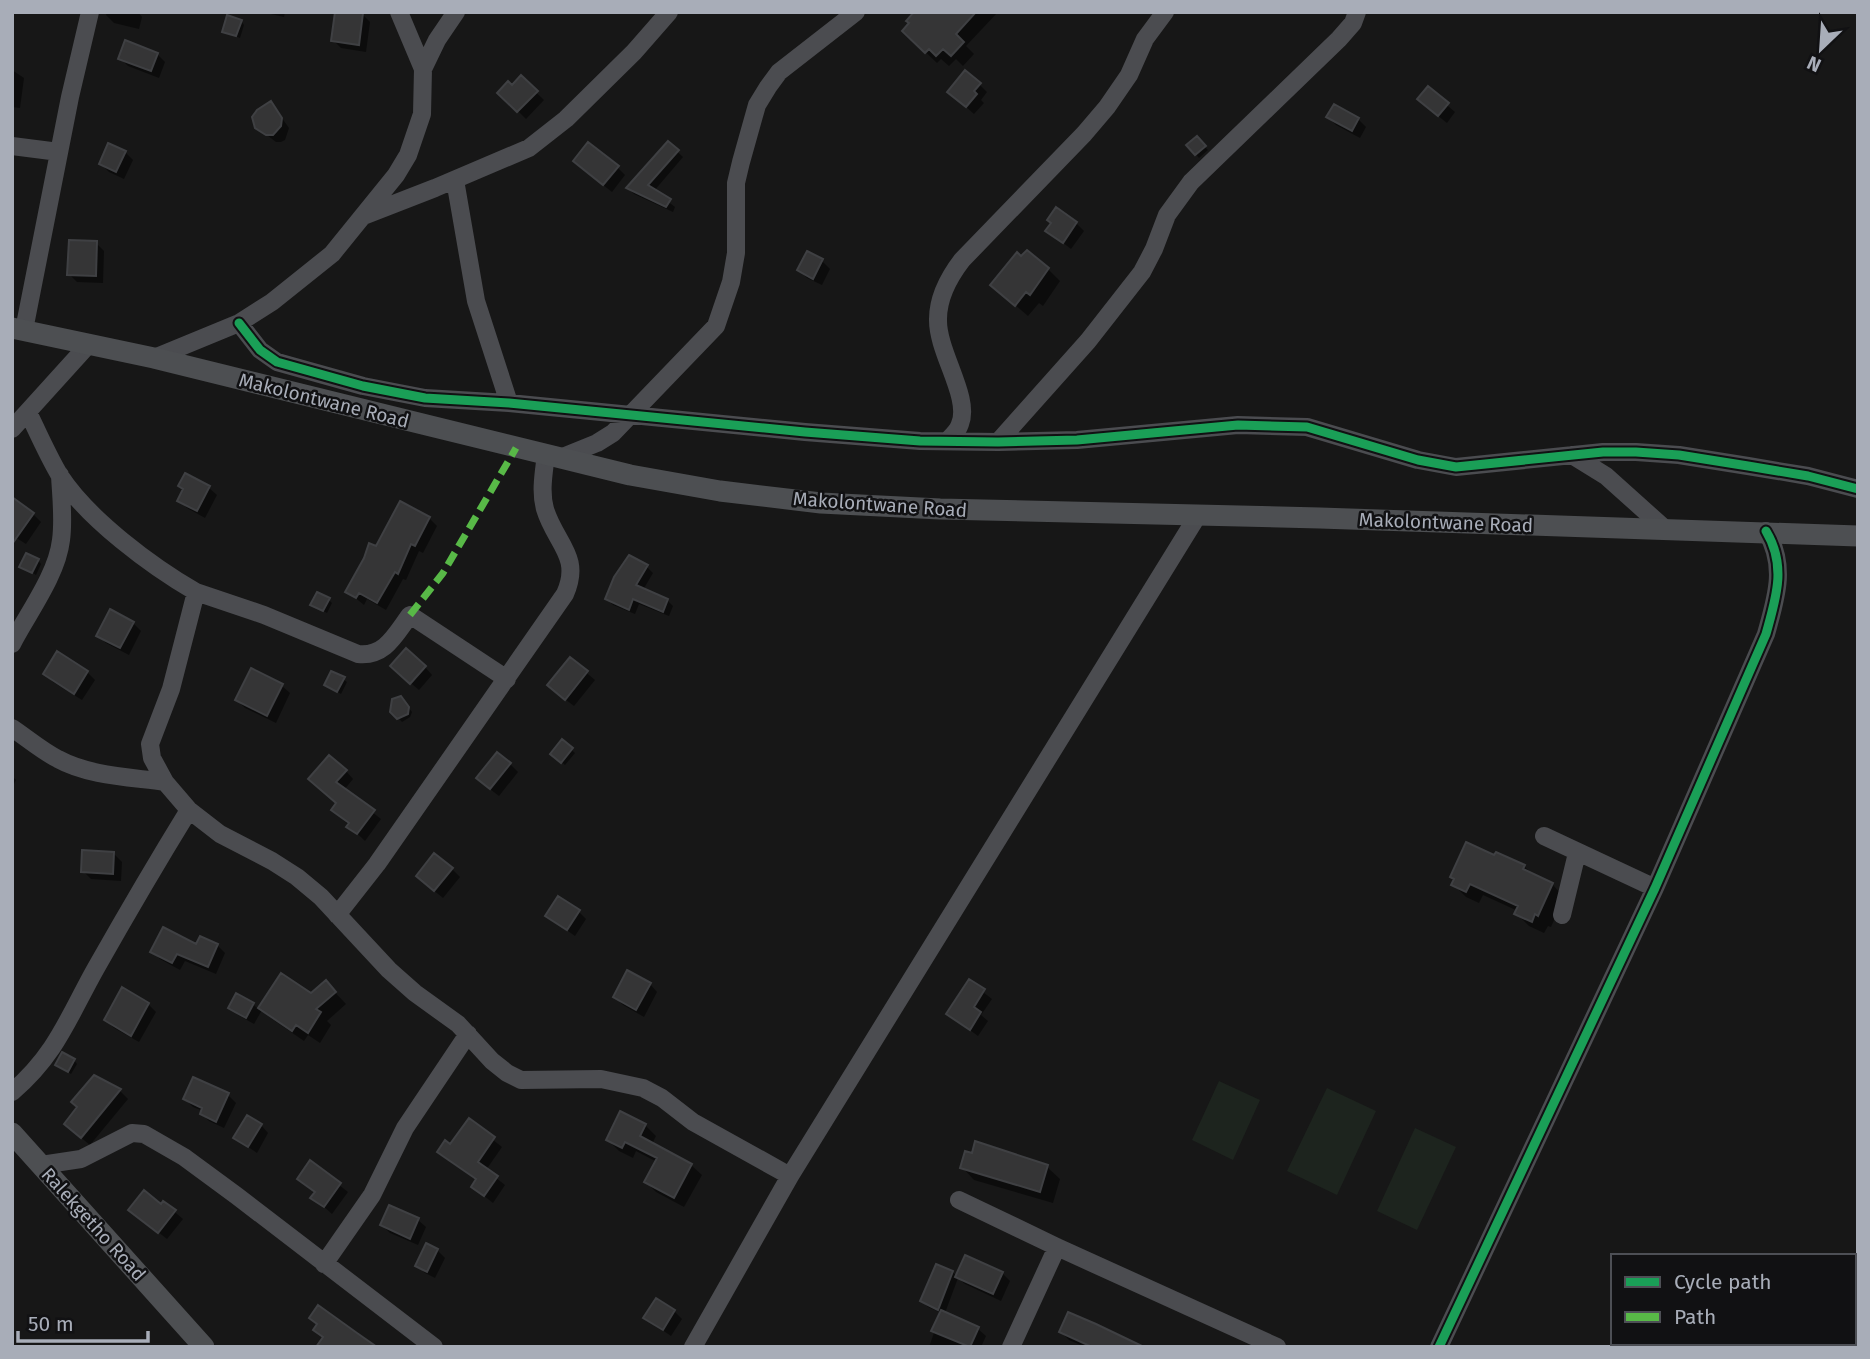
<svg xmlns="http://www.w3.org/2000/svg" width="1870" height="1359" viewBox="0 0 1870 1359" font-family="'Fira Sans',sans-serif">
<rect width="100%" height="100%" fill="#171717"/>
<!-- green -->
<path fill="#1d241e" d="M1219,1081L1260,1100L1233,1160L1192,1140Z
M1327,1088L1376,1111L1337,1195L1287,1171Z
M1415,1128L1456,1147L1417,1230L1377,1211Z"/>
<!-- shadow -->
<path fill="#0007" d="M107,12H138L142,17L139,29L114,23L106,15Z
M262,12H285L284,17Z
M337,12L362,14L370,22L366,52L341,48L333,40Z
M959,12H998L966,46L974,54L963,66L956,59L949,66L941,59L937,63L915,42L911,23Z
M241,21L244,25L240,38L224,31Z
M157,54L165,62L159,78L128,66L120,58Z
M12,70L24,78L20,108L12,107Z
M521,78L544,100L526,119L500,93L512,87Z
M980,85L987,92L981,100L984,103L974,114L957,99Z
M1428,89L1455,112L1447,123L1427,107Z
M271,103L289,128L285,140L281,142H276L263,132Z
M1328,117L1358,119L1366,127L1360,138L1336,125Z
M1197,139L1208,150L1199,158L1189,146Z
M668,143L683,157L654,191L675,207L673,212L634,194L628,188Z
M125,152L133,160L124,179L109,172L101,164Z
M617,167L625,175L612,192L583,169Z
M1053,223H1076L1084,231L1071,249L1048,231Z
M96,243L104,251L103,283L77,282L69,274Z
M822,261L830,269L822,285L807,278L799,270Z
M1048,269L1060,281L1043,306L1039,303L1028,316L992,285Z
M209,488L217,495L205,518L187,508L179,500Z
M33,514L41,522L26,544L15,537Z
M429,518L437,526L423,553L419,551L406,580L403,579L386,610L367,599L364,605L347,591L377,548Z
M38,560L41,564L36,575L22,566Z
M647,567L653,573L643,590L667,600L673,606L669,616L639,604L635,614L613,605L607,599Z
M329,600L332,603L327,613L312,604Z
M133,623L141,631L129,655L106,643L98,635Z
M570,659L595,680L574,706L557,693Z
M425,667L432,675L419,690L400,674Z
M251,671L282,686L290,693L276,723L245,708L237,700Z
M87,672L95,680L82,700L53,682L45,674Z
M343,679L347,682L341,694L326,685Z
M404,702L412,712L410,717L402,722L392,711Z
M562,741L575,753L565,765L552,753Z
M510,764L518,772L499,796L486,786Z
M346,771L353,779L344,790L381,819L365,841L333,810L338,803L318,786Z
M12,776L16,780L12,788Z
M114,854L122,862L121,881L91,879L83,871Z
M1495,857L1524,866L1533,875L1552,884L1564,897L1551,927L1548,926L1544,933L1529,926L1517,914L1518,911L1483,895L1479,903L1466,897L1454,885Z
M452,869L460,877L443,898L426,884Z
M578,911L586,919L575,936L547,916Z
M217,945L225,953L216,974L185,961L180,970L160,959L152,951Z
M282,976L311,996L326,983L346,1004L327,1021L331,1025L320,1043L308,1035L304,1041L272,1019L262,1010L254,1024L238,1015L230,1007L253,1004L259,1010Z
M970,982L992,999L981,1015L988,1021L978,1036L948,1014Z
M650,984L657,992L644,1017L623,1005L615,997Z
M123,990L148,1004L156,1012L139,1042L114,1028L106,1020Z
M74,1060L77,1064L71,1074L57,1065Z
M94,1077L120,1091L128,1099L90,1145L74,1132Z
M194,1079L228,1095L236,1103L224,1128L209,1121L202,1114L203,1111L193,1107L185,1099Z
M469,1121L502,1147L486,1170L505,1185L493,1203L473,1187L477,1181L447,1159L451,1146Z
M261,1125L268,1133L257,1153L235,1138Z
M645,1125L656,1136L652,1144L691,1165L702,1175L684,1207L656,1192L646,1182L657,1162L636,1151L633,1158L619,1151L608,1140Z
M311,1163L348,1192L332,1214L313,1197L316,1193Z
M962,1167H1047L1060,1179L1053,1203L974,1180Z
M164,1203L183,1219L167,1239L139,1217Z
M390,1207L418,1220L426,1227L418,1245L390,1233L382,1225Z
M437,1250L445,1258L435,1278L425,1273L417,1265Z
M937,1266L953,1272L957,1277L1002,1273L1010,1281L1001,1301L965,1284L958,1278L945,1313L978,1329L986,1336L981,1347H929L941,1313L928,1307L922,1301Z
M674,1311L682,1319L671,1336L645,1318Z
M1061,1332L1141,1347H1085L1069,1340Z"/>
<!-- building -->
<path fill="#353536" stroke="#3f4043" stroke-width="2" d="M335,12L363,13L359,45L331,41Z
M914,12H976L956,34L964,42L951,56L943,49L936,56L929,49L925,53L902,31L909,23L906,21Z
M227,15L242,20L236,36L222,32Z
M125,40L158,53L151,71L118,59Z
M965,70L981,83L974,91L977,94L966,107L947,92Z
M521,75L538,91L517,112L497,93L508,81L512,85Z
M1428,86L1449,103L1438,116L1417,99Z
M271,101L282,118L281,126L273,135H266L255,128L252,117L257,110Z
M1334,104L1359,118L1352,131L1326,117Z
M1197,136L1206,146L1195,155L1186,145Z
M668,141L679,150L648,185L671,199L666,207L626,188Z
M588,142L619,166L603,185L573,161Z
M108,143L126,151L116,172L99,164Z
M1056,207L1077,222L1063,243L1045,231L1051,223L1047,220Z
M69,240L97,241L96,276L67,275Z
M1027,250L1049,268L1030,295L1026,292L1015,306L990,285L1017,252L1021,256Z
M807,251L823,259L813,279L797,270Z
M185,473L210,486L197,511L177,501L183,489L178,486Z
M12,497L34,513L12,544Z
M400,501L430,517L415,546L411,544L398,574L395,572L377,603L359,593L356,598L345,592L364,558L369,543L376,546Z
M26,553L39,559L32,573L19,567Z
M629,555L648,565L636,585L668,599L663,612L633,599L629,610L605,599L614,577Z
M317,592L330,598L323,611L310,605Z
M110,609L134,622L120,648L96,636Z
M406,648L426,666L410,684L390,666Z
M57,651L88,671L74,694L43,674Z
M570,657L588,671L565,700L547,685Z
M251,668L283,684L267,716L235,700Z
M331,671L345,677L337,692L324,685Z
M401,696L409,707L408,714L397,719L390,712L392,699Z
M562,739L573,748L561,763L550,754Z
M497,752L511,763L490,789L476,778Z
M329,755L347,770L336,782L375,810L357,834L346,827L349,823L331,810L336,803L308,779Z
M1466,842L1494,855L1496,852L1525,865L1523,869L1553,883L1538,916L1535,914L1532,922L1514,914L1518,906L1470,884L1466,892L1451,885L1454,879L1450,877Z
M82,850L114,852L113,874L81,872Z
M434,853L453,868L434,891L416,876Z
M558,896L580,910L567,930L545,916Z
M163,927L196,944L200,936L218,944L208,967L177,954L172,963L150,952Z
M627,970L651,983L636,1010L613,997Z
M281,973L311,993L326,980L336,992L316,1009L321,1012L308,1033L296,1025L292,1031L258,1008Z
M969,979L985,989L974,1007L981,1012L970,1030L946,1014Z
M122,987L149,1003L131,1036L104,1020Z
M236,993L254,1003L246,1018L228,1008Z
M62,1052L75,1059L68,1072L55,1065Z
M94,1075L121,1089L81,1138L64,1124L77,1107L71,1102Z
M193,1077L229,1093L216,1122L200,1114L202,1108L183,1099Z
M620,1111L646,1124L640,1136L692,1164L674,1198L644,1182L657,1158L625,1142L622,1148L606,1140Z
M247,1115L262,1124L248,1147L233,1138Z
M469,1118L495,1137L478,1162L498,1176L484,1196L471,1187L476,1179L437,1152L445,1140L450,1144Z
M975,1141L1048,1165L1040,1192L960,1168L965,1151L972,1153Z
M310,1160L341,1183L324,1207L310,1198L315,1192L297,1179Z
M144,1190L161,1204L163,1201L176,1210L158,1233L128,1210Z
M389,1205L419,1218L410,1239L380,1225Z
M426,1243L438,1249L427,1272L415,1266Z
M965,1255L1003,1272L993,1294L955,1277Z
M936,1264L953,1271L938,1310L920,1301Z
M656,1298L675,1310L663,1330L643,1318Z
M318,1305L357,1333L377,1347H316L323,1337L313,1330L317,1324L309,1318Z
M941,1310L979,1327L970,1347L931,1331Z
M1068,1312L1096,1324L1144,1347H1092L1059,1332Z"/>
<g fill="none" stroke-linecap="round" stroke-linejoin="round">
<!-- minor -->
<path stroke="#4b4c50" stroke-width="18" d="M399,12L423,69
M12,146L59,152
M455,180L476,301L509,403
M363,216L435,188L529,148L566,119L634,52L669,12
M239,323L260,350L277,362L363,386L425,398L509,403L805,432L920,441L998,442L1077,440L1238,425L1307,427L1418,460L1456,467L1603,452H1636L1679,455L1748,466L1808,476L1858,489
M24,330L70,97L90,12
M154,358L239,323L272,302L332,254L396,175L408,155L422,114L423,69L437,40L456,12
M28,412C38,433 48,456 60,476C88,519 151,566 196,592L171,689L150,744L152,758L165,782L189,810L220,834L272,861L297,877L321,897L389,970L415,993L458,1024L492,1061L507,1073L521,1080L601,1079L643,1088L662,1098L693,1122L790,1176
M12,429L89,344
M947,441C952,436 958,431 960,424C971,397 937,352 938,319C938,297 949,277 962,260L1084,134L1107,107L1129,75L1145,39L1165,12
M998,442L1088,341L1142,272L1154,249L1167,215L1191,182L1339,39L1353,23L1357,12
M1572,455L1606,476L1664,528
M560,458L597,443L613,433L716,326L731,282L736,253V183L741,162L757,105L768,87L779,72L856,12
M196,592L264,615L358,654C385,657 395,635 410,615L507,679
M12,644C28,613 57,575 61,540C64,519 61,496 60,475
M12,728C27,738 42,751 58,759C89,776 130,777 165,782
M1544,836L1655,888
M337,915L377,864L565,594C582,556 555,543 545,509C540,491 544,472 546,454
M1562,915L1577,853
M12,1092C56,1055 69,1016 96,968C126,915 157,862 189,810
M41,1165L81,1159L132,1133L144,1134L184,1157L237,1196L434,1347
M959,1200L1057,1247L1277,1347
M324,1264L372,1195L405,1128L468,1034
M693,1347L790,1176L1198,515
M1011,1347L1057,1247
M1439,1347L1655,888L1766,634C1776,598 1787,566 1766,531"/>
<!-- major -->
<path stroke="#4d4f52" stroke-width="21" d="M12,328L154,358L630,475L720,491L821,503L940,509L1320,518L1858,536
M12,1133L204,1347"/>
<!-- quiet -->
<path stroke="#58b947" stroke-width="7" stroke-dasharray="14 7" stroke-linecap="butt" d="M410,615L443,573L516,448"/>
<!-- cycleway casing -->
<g stroke="#111113" stroke-width="13">
<path id="cycleway" d="M239,323L260,350L277,362L363,386L425,398L509,403L805,432L920,441L998,442L1077,440L1238,425L1307,427L1418,460L1456,467L1603,452H1636L1679,455L1748,466L1808,476L1858,489
M1439,1347L1655,888L1766,634C1776,598 1787,566 1766,531"/>
</g>
<!-- cycleway -->
<use href="#cycleway" stroke="#1a9f57" stroke-width="9"/>
</g>
<g text-anchor="middle" stroke-width="5" stroke-linejoin="round" paint-order="stroke">
<!-- street labels -->
<g font-size="19" fill="#a8adb8" stroke="#111113">
<text transform="translate(324 400) rotate(14)" y="7">Makolontwane Road</text>
<text transform="translate(880 504) rotate(4)" y="7">Makolontwane Road</text>
<text transform="translate(1446 522) rotate(2)" y="7">Makolontwane Road</text>
<text transform="translate(94 1224) rotate(48)" y="7">Ralekgetho Road</text>
</g>
</g>
<!-- border -->
<rect width="1870" height="1359" fill="none" stroke="#a8adb8" stroke-width="28"/>
<!-- legend -->
<rect x="1611" y="1254" width="245" height="91" fill="#111113" stroke="#4d4f55" stroke-width="2"/>
<rect x="1625" y="1277" width="35" height="10" fill="#1a9f57" stroke="#4d4f55" stroke-width="2"/>
<text x="1674" y="1289" font-size="21" fill="#a8adb8">Cycle path</text>
<rect x="1625" y="1312" width="35" height="10" fill="#58b947" stroke="#4d4f55" stroke-width="2"/>
<text x="1674" y="1324" font-size="21" fill="#a8adb8">Path</text>
<!-- north arrow -->
<g transform="translate(1821 49) rotate(205)" stroke="#111113" stroke-width="5" paint-order="stroke">
<path d="M0-5L12 26L0 18L-12 26Z" fill="#a8adb8"/>
<text y="-10" font-size="19" font-weight="bold" text-anchor="middle" fill="#a8adb8">N</text>
</g>
<!-- scale -->
<path d="M18 1331v10h130v-10" fill="none" stroke="#a8adb8" stroke-width="3.5"/>
<text x="28" y="1331" font-size="21" fill="#a8adb8" stroke="#111113" stroke-width="5" paint-order="stroke">50 m</text>
</svg>
